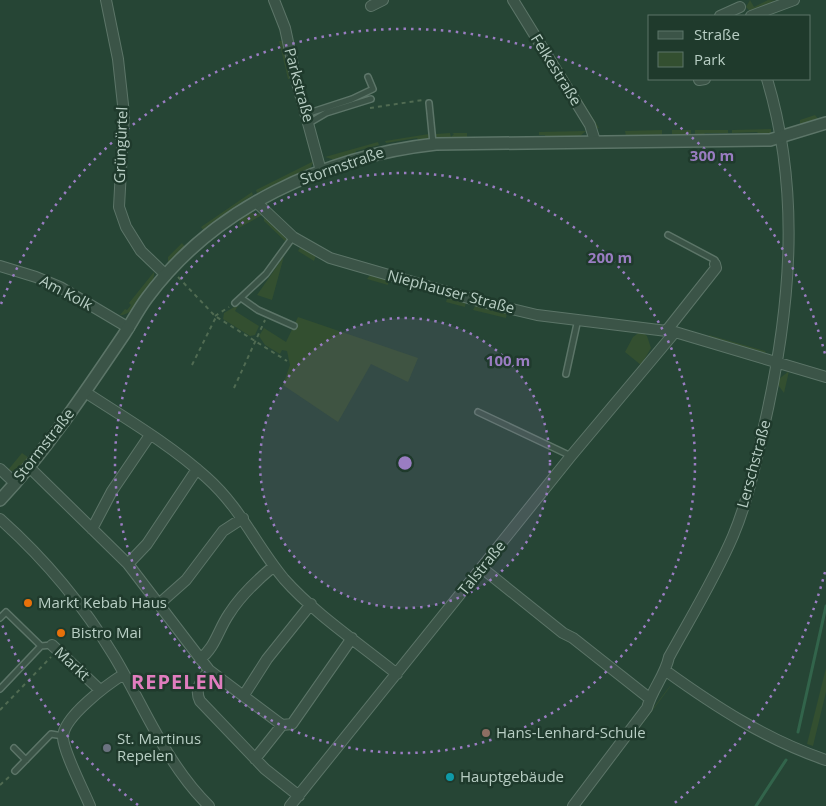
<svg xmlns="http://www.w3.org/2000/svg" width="826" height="806" viewBox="0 0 826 806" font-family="'Open Sans',sans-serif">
<rect width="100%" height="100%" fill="#264535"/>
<!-- green -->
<path fill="#334f30" d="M750,0L754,7L768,0L779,1L751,12L746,7Z
M279,41H284L292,75H289L290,79H288Z
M552,52L599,128H597L551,53Z
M815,115L819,120L800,127V120Z
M771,129V134L759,135L757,132L732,133V130Z
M662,130V136H626L625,131Z
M672,130H691V136H672Z
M695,130H728V133H705L703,136H695Z
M586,131L579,137H545V135H539V132Z
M450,133L451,137L454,134L452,133H467V139H436V134Z
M429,134V140L419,141L417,138L386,143L385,141Z
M378,142L379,145L356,151L355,154L335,160L325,157Z
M314,161L309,171L281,184L280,182L257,193L256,190Z
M252,192L253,195L236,206L237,208L204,231L201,227Z
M251,213L264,214L239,228L240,218Z
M264,216L289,237L285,241L264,221Z
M182,243L186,248L168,264V257Z
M301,246L316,255L314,261L298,251Z
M284,256L272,300L257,295Z
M154,272C156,284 133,317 120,315L125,309L127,310L131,305L129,303Z
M371,274L388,279V285L367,279Z
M448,296L466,301L465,307L446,302Z
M239,304L235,311L259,326L255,335L250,336L223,319L224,313Z
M476,304L507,312L506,318L473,310Z
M298,317L418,358L408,382L371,364L338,422L283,385L290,365L287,351L282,350L280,354L265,345L259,336L264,328L286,342Z
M641,331L647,336L651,348L641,365L625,352L633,337Z
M709,335L765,351L766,353L709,336Z
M789,371L784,393L778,385L779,379Z
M22,453L29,458L17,472L8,470Z
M826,668V692L813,746L807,744Z
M670,686V687L628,743V741Z"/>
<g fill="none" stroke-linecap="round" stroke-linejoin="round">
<!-- stream -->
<path stroke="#32644b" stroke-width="3" d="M798,732L826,606
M756,806L786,760"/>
<!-- service casing -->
<g stroke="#5c7568" stroke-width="8">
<path id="service" d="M429,103L433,143
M306,114L352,99L373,89L368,77
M309,123L326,113L371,99
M668,235L715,260V264
M241,298L258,310L294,326
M235,303L266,274L293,237
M566,374L578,319
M478,412L571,456
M0,618L6,612L41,646
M0,689L41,646L52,645
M14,748L26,760
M15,771L51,734L63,736"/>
</g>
<!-- minor casing -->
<g stroke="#5c7568" stroke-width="12">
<path id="minor" d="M106,0L118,59L124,114L119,207L126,227L141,251L166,275
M274,0L285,28L296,79L321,171
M513,0L590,125L595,141
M371,6L383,0
M720,16L740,7
M751,16L794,0
M699,80L705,79
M256,202L293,237L330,258L482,302L537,315L675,332L826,377
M0,266L36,277L60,287L129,328
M667,330L716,268L715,264
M85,392C125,418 171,445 206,477C241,508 255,544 284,579C315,614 360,644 397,674
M28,466L128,564L209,670L282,725L292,724L352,638
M0,469L15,483
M0,519C46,560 82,603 114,656C144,706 166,764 209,806
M92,529L112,491L150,435
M128,564L147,544L197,469
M482,568L563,633L573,638L649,698
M160,603L186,580L223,531L243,518
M52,645L100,690
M200,659C215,648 218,630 229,614C241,595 257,580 274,566
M209,670C201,681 194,689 200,701L265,769L299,796
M666,671C716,707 767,740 826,760
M244,695L267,659L311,604
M255,759L282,725
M90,806C84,791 63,751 63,737C63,717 108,684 124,674
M290,806L571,456L675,332
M573,806L647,708C652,689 665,676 669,657C691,617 715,578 733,536C747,503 755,466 763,431C790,314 802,195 767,79"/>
</g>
<!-- tertiary casing -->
<g stroke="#5c7568" stroke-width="14">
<path id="tertiary" d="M0,500C46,451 85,392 123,336C131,324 138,310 147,298C214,207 326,156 436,144L770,140L826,123"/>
</g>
<!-- path -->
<path stroke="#506b52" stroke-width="2" stroke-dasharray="4 4" stroke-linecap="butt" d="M370,108L423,100
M178,277L215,316L287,361
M215,316L229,307
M192,365L216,317
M234,388L265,320
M0,710L51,657
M0,785L10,776"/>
<!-- service -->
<use href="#service" stroke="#3b5447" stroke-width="5"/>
<!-- minor -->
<use href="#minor" stroke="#3b5447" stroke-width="10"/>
<!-- tertiary -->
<use href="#tertiary" stroke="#3b5447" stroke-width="11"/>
</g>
<!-- distance rings -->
<circle cx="405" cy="463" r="145" fill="#9a7dc2" fill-opacity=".12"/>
<g fill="none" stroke="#9a7dc2" stroke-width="2.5" stroke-dasharray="2.5 5">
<circle cx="405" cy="463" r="145"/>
<circle cx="405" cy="463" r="290"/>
<path d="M825 572A434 434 0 0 1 672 805M138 805A434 434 0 0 1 1 622M1 304A434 434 0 0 1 825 354"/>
</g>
<!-- markers -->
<g fill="#e8710a" stroke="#1f3a2c" stroke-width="2">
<circle cx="28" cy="603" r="5"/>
<circle cx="61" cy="633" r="5"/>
</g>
<circle fill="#8d6e63" stroke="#1f3a2c" stroke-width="2" cx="486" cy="733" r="5"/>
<circle fill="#6b7280" stroke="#1f3a2c" stroke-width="2" cx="107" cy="748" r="5"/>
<circle fill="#0f9aa8" stroke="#1f3a2c" stroke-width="2" cx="450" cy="777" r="5"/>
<g text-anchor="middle" stroke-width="5" stroke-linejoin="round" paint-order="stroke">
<!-- street labels -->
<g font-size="15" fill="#b8cec4" stroke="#1f3a2c">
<text transform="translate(556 70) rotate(58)" y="5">Felkestraße</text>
<text transform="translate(299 85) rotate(75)" y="5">Parkstraße</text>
<text transform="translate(121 145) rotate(-88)" y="5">Grüngürtel</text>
<text transform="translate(342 166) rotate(-19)" y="5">Stormstraße</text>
<text transform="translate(451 292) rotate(15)" y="5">Niephauser Straße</text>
<text transform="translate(66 293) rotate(28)" y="5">Am Kolk</text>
<text transform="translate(44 445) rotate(-52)" y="5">Stormstraße</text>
<text transform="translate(754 464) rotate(-75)" y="5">Lerschstraße</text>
<text transform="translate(482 568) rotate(-51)" y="5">Talstraße</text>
<text transform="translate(72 664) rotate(43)" y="5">Markt</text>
</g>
<!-- poi labels -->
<g font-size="15" fill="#b8cec4" stroke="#1f3a2c" text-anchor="start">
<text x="38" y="608">Markt Kebab Haus</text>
<text x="71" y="638">Bistro Mai</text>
<text x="496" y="738">Hans-Lenhard-Schule</text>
<text x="117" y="744">St. Martinus<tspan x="117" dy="17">Repelen</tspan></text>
<text x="460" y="782">Hauptgebäude</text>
</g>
<!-- district labels -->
<g font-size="20" font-weight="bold" letter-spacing="1" fill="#e07dbe" stroke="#1f3a2c">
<text x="178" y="689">REPELEN</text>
</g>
</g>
<circle cx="405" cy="463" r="8" fill="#9a7dc2" stroke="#1f3a2c" stroke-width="2.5"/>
<g font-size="15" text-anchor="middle" font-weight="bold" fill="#9a7dc2" stroke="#1f3a2c" stroke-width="5" stroke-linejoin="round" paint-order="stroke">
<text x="712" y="161">300 m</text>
<text x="610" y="263">200 m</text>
<text x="508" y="366">100 m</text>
</g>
<!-- legend -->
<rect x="648" y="15" width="162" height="65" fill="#1f3a2c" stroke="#5c7569"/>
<rect x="658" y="31" width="25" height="8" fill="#3b5447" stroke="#5c7569"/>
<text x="694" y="40" font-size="15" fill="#b8cec4">Straße</text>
<rect x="658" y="52" width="25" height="15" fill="#334f30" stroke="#5c7569"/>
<text x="694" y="65" font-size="15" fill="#b8cec4">Park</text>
</svg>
